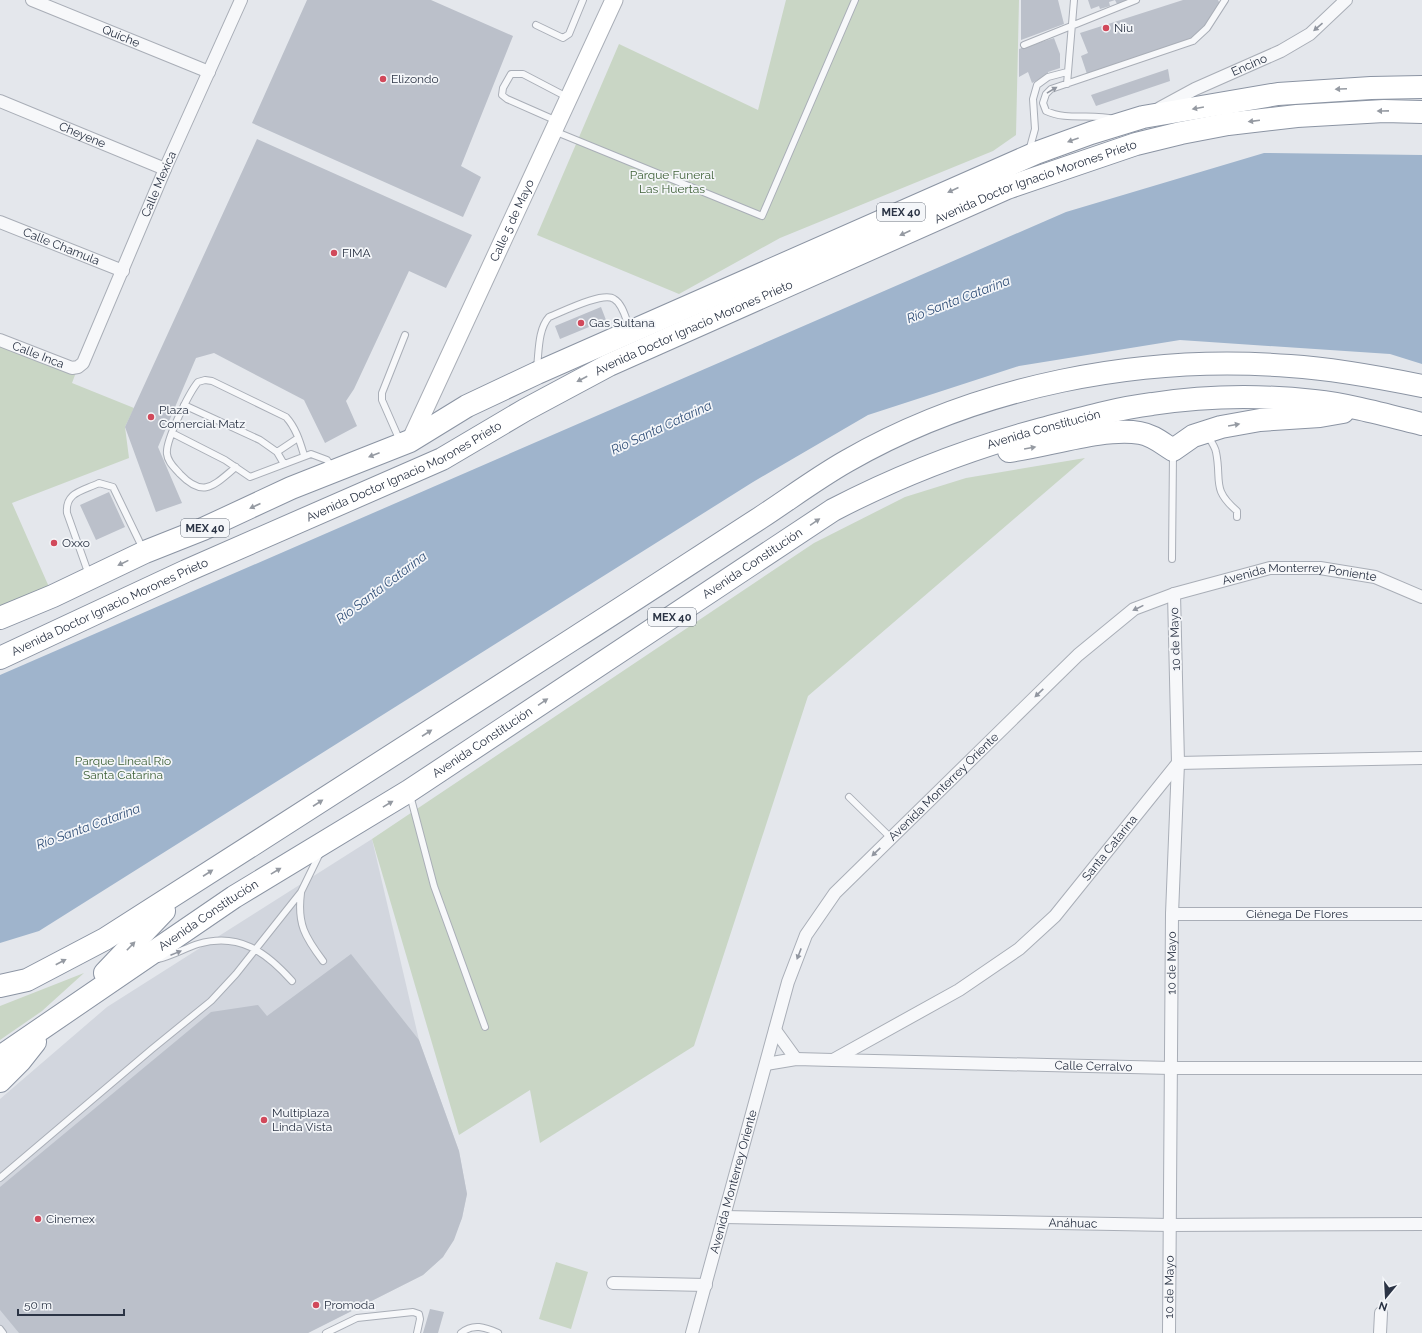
<svg xmlns="http://www.w3.org/2000/svg" width="1422" height="1333" viewBox="0 0 1422 1333" font-family="Raleway,sans-serif">
<rect width="100%" height="100%" fill="#e4e7ec"/>
<!-- built -->
<path fill="#d2d6de" d="M372,839L419,1040L459,1151L467,1194L462,1218L443,1257L423,1275L308,1333H0V1099L107,1007Z"/>
<!-- green -->
<path fill="#c9d6c5" d="M786,0H1019L1016,135L993,151L780,238L679,294L537,235L619,44L758,110Z
M0,340L78,367L72,383L134,408L125,427L129,458L12,503L53,596L0,618Z
M1085,458L808,696L694,1046L540,1143L530,1090L459,1135L372,839L814,543L905,497L966,478Z
M84,973L42,1011L0,1040V1006Z
M556,1262L588,1272L571,1329L539,1319Z"/>
<!-- water -->
<path fill="#9fb4cc" d="M1264,153L1422,155V364L1390,354L1180,340L1019,366L868,415L753,482L39,931L0,943V675L1066,212Z"/>
<!-- building -->
<path fill="#bbc0ca" d="M307,0H431L513,36L461,166L481,177L463,217L252,123Z
M1021,0H1058L1064,24L1021,40Z
M1088,0H1115L1109,2L1110,6L1100,9L1099,6L1091,9Z
M1115,0H1128L1117,4Z
M1183,0H1218L1220,4L1197,36L1087,74L1081,56L1088,53L1080,33Z
M1054,38L1060,54V68L1048,72V75L1032,83L1028,72L1019,77V49Z
M1168,69L1170,81L1096,106L1091,95Z
M257,139L472,235L446,288L409,271L354,389L346,401L357,426L325,443L304,400L214,353L196,358L158,447L182,503L156,512L125,427Z
M601,307L606,320L560,339L555,326Z
M109,492L125,527L96,540L80,505Z
M351,954L419,1040L459,1151L467,1194L462,1218L454,1240L443,1257L423,1275L308,1333H19L0,1310V1187L211,1012L258,1005L267,1016Z
M430,1309L444,1312L438,1333H423Z"/>
<g fill="none" stroke-linecap="round" stroke-linejoin="round">
<!-- lane casing -->
<g stroke="#a9aeb7" stroke-width="8">
<path id="lane" d="M536,25L563,38L569,34L583,0
M1024,45L1136,0
M1067,84L1074,0
M1114,119C1092,113 1067,121 1046,111L1043,103L1046,94L1051,89L1193,41L1207,28L1225,0
M557,121L507,99L502,95L503,88L511,74H523L567,97
M554,131L762,216L855,0
M1029,151L1035,129L1033,99L1037,85L1048,77L1067,72
M537,367C539,351 538,329 549,317C562,312 603,291 614,299C623,304 626,320 630,329
M184,405L260,440L277,452L284,464
M172,433L225,460L250,477L311,454L327,460L332,467
M1207,435C1210,440 1215,446 1216,452C1222,481 1211,489 1237,511V517
M400,441L382,400V393L405,335
M277,452L298,438
M236,467C214,485 204,499 180,474C175,468 168,463 167,454C165,441 189,393 198,382L205,380L212,381L286,417C296,428 300,442 304,455
M1172,559L1173,454
M89,575L67,513C65,492 83,491 99,483L113,487L143,549
M410,795L434,886L485,1027
M849,797L891,838
M301,893C297,924 305,937 323,961
M158,959C172,956 185,948 198,944C239,932 266,952 292,981
M0,1178L152,1049L211,1001L236,974L301,892L320,853
M0,1329L3,1333
M326,1333L357,1318L413,1312L419,1314L420,1319L417,1333
M461,1333C473,1323 485,1327 498,1333"/>
</g>
<!-- street casing -->
<g stroke="#a9aeb7" stroke-width="14">
<g id="street">
<path id="s1" d="M32,0L209,72"/>
<path id="s2" d="M0,101L165,169"/>
<path id="s3" d="M1160,108L1195,89L1281,51L1310,34L1346,0"/>
<path id="s4" d="M0,222L123,271"/>
<path id="s5" d="M0,340L72,368L78,367L83,363L165,169L241,0"/>
<path id="s6" d="M1172,914H1422"/>
<path d="M775,1030L796,1059"/>
<path id="s7" d="M833,1060L959,990L1019,949L1055,916L1178,763L1422,758"/>
<path id="s8" d="M766,1064L796,1059L833,1060L1171,1068H1422"/>
<path id="s9" d="M724,1217L1170,1225L1422,1224"/>
<path d="M613,1283L706,1285"/>
<path id="s10" d="M692,1333L788,982L806,935L835,893L1078,655L1134,609L1174,594L1270,568H1320L1375,577L1422,597"/>
<path id="s11" d="M1169,1333L1172,914L1178,763L1174,594"/>
<path d="M1380,1333L1381,1313"/>
</g>
</g>
<!-- secondary casing -->
<g stroke="#a9aeb7" stroke-width="19">
<g id="secondary">
<path id="s12" d="M410,441L614,0"/>
</g>
</g>
<!-- highway casing -->
<g stroke="#8b94a3" stroke-width="24">
<g id="highway">
<path d="M1009,451C1048,446 1103,427 1140,433C1153,435 1163,444 1173,450L1193,436L1221,427L1260,420L1320,416L1343,412"/>
<path d="M0,618L53,596L145,552L203,529L291,488L410,441L467,406L537,373L1036,153L1091,133L1143,117L1278,94L1371,88L1422,87"/>
<path id="s13" d="M0,658L186,571L442,459L525,410L609,365L1007,188L1136,144L1181,133L1228,124L1297,116L1384,111L1422,112"/>
<path d="M105,973L164,911"/>
<path d="M0,986L27,980L105,939C261,839 418,740 573,639C636,599 698,558 760,518C789,499 817,478 847,461C978,386 1140,354 1290,366C1335,369 1378,377 1422,386"/>
<path id="s14" d="M0,1057L234,897L409,791L833,510C900,475 965,450 1038,430C1076,420 1113,409 1152,404C1204,396 1261,395 1314,401C1351,405 1386,415 1422,424"/>
<path d="M0,1081L20,1061L35,1042"/>
</g>
</g>
<!-- lane -->
<use href="#lane" stroke="#f7f8fa" stroke-width="6"/>
<!-- street -->
<use href="#street" stroke="#f7f8fa" stroke-width="12"/>
<!-- secondary -->
<use href="#secondary" stroke="#fff" stroke-width="17"/>
<!-- highway -->
<use href="#highway" stroke="#fff" stroke-width="22"/>
</g>
<!-- one-way arrows -->
<defs><path id="oneway-solid" d="M-6-.8H1V-3.2L6.5 0L1 3.2V.8H-6Z"/></defs>
<g fill="#9196a0">
<use href="#oneway-solid" transform="translate(1318 27) rotate(139)"/>
<use href="#oneway-solid" transform="translate(1052 90) rotate(-31)"/>
<use href="#oneway-solid" transform="translate(1138 608) rotate(154)"/>
<use href="#oneway-solid" transform="translate(1039 693) rotate(136)"/>
<use href="#oneway-solid" transform="translate(876 852) rotate(136)"/>
<use href="#oneway-solid" transform="translate(176 953) rotate(-22)"/>
<use href="#oneway-solid" transform="translate(799 954) rotate(111)"/>
</g>
<g fill="#959aa2">
<use href="#oneway-solid" transform="translate(1341 89) rotate(177)"/>
<use href="#oneway-solid" transform="translate(1198 108) rotate(170)"/>
<use href="#oneway-solid" transform="translate(1383 111) rotate(179)"/>
<use href="#oneway-solid" transform="translate(1254 121) rotate(173)"/>
<use href="#oneway-solid" transform="translate(1073 140) rotate(160)"/>
<use href="#oneway-solid" transform="translate(953 190) rotate(156)"/>
<use href="#oneway-solid" transform="translate(905 233) rotate(156)"/>
<use href="#oneway-solid" transform="translate(582 379) rotate(152)"/>
<use href="#oneway-solid" transform="translate(1234 425) rotate(-10)"/>
<use href="#oneway-solid" transform="translate(1030 448) rotate(-10)"/>
<use href="#oneway-solid" transform="translate(374 455) rotate(159)"/>
<use href="#oneway-solid" transform="translate(255 506) rotate(156)"/>
<use href="#oneway-solid" transform="translate(815 522) rotate(-34)"/>
<use href="#oneway-solid" transform="translate(123 563) rotate(154)"/>
<use href="#oneway-solid" transform="translate(543 702) rotate(-34)"/>
<use href="#oneway-solid" transform="translate(427 733) rotate(-33)"/>
<use href="#oneway-solid" transform="translate(318 803) rotate(-33)"/>
<use href="#oneway-solid" transform="translate(388 804) rotate(-31)"/>
<use href="#oneway-solid" transform="translate(276 871) rotate(-31)"/>
<use href="#oneway-solid" transform="translate(208 873) rotate(-33)"/>
<use href="#oneway-solid" transform="translate(131 946) rotate(-46)"/>
<use href="#oneway-solid" transform="translate(61 962) rotate(-28)"/>
</g>
<!-- markers -->
<g fill="#d1495b" stroke="#f4f6f9" stroke-width="1.5">
<circle cx="1106" cy="28" r="4"/>
<circle cx="383" cy="79" r="4"/>
<circle cx="334" cy="253" r="4"/>
<circle cx="581" cy="323" r="4"/>
<circle cx="151" cy="417" r="4"/>
<circle cx="54" cy="543" r="4"/>
<circle cx="264" cy="1120" r="4"/>
<circle cx="38" cy="1219" r="4"/>
<circle cx="316" cy="1305" r="4"/>
</g>
<g text-anchor="middle" stroke-width="3.5" stroke-linejoin="round" paint-order="stroke">
<!-- shield labels -->
<g fill="#f4f6f9" stroke="#676e7b" stroke-width="1">
<rect x="877" y="203" width="48" height="18" rx="3"/>
<rect x="181" y="519" width="48" height="18" rx="3"/>
<rect x="648" y="608" width="48" height="18" rx="3"/>
</g>
<g font-size="11" font-weight="bold" fill="#2b3445">
<text x="901" y="216">MEX 40</text>
<text x="205" y="532">MEX 40</text>
<text x="672" y="621">MEX 40</text>
</g>
<!-- poi labels -->
<g font-size="12" fill="#2b3445" stroke="#f4f6f9" text-anchor="start">
<text x="1114" y="32">Niu</text>
<text x="391" y="83">Elizondo</text>
<text x="342" y="257">FIMA</text>
<text x="589" y="327">Gas Sultana</text>
<text x="159" y="414">Plaza<tspan x="159" dy="14">Comercial Matz</tspan></text>
<text x="62" y="547">Oxxo</text>
<text x="272" y="1117">Multiplaza<tspan x="272" dy="14">Linda Vista</tspan></text>
<text x="46" y="1223">Cinemex</text>
<text x="324" y="1309">Promoda</text>
</g>
<!-- street labels -->
<g font-size="12" fill="#2b3445" stroke="#f4f6f9">
<text dy="4" stroke="none"><textPath href="#s1" startOffset="96">Quiche</textPath></text>
<text dy="4" stroke="none"><textPath href="#s3" startOffset="99">Encino</textPath></text>
<text dy="4" stroke="none"><textPath href="#s2" startOffset="89">Cheyene</textPath></text>
<text dy="4" stroke="none"><textPath href="#s13" startOffset="1141">Avenida Doctor Ignacio Morones Prieto</textPath></text>
<text dy="4" stroke="none"><textPath href="#s5" startOffset="284">Calle Mexica</textPath></text>
<text dy="4" stroke="none"><textPath href="#s12" startOffset="243">Calle 5 de Mayo</textPath></text>
<text dy="4" stroke="none"><textPath href="#s4" startOffset="66">Calle Chamula</textPath></text>
<text dy="4" stroke="none"><textPath href="#s13" startOffset="769">Avenida Doctor Ignacio Morones Prieto</textPath></text>
<text dy="4" stroke="none"><textPath href="#s5" startOffset="41">Calle Inca</textPath></text>
<text dy="4" stroke="none"><textPath href="#s14" startOffset="1223">Avenida Constitución</textPath></text>
<text dy="4" stroke="none"><textPath href="#s13" startOffset="445">Avenida Doctor Ignacio Morones Prieto</textPath></text>
<text dy="4" stroke="none"><textPath href="#s14" startOffset="900">Avenida Constitución</textPath></text>
<text dy="4" stroke="none"><textPath href="#s10" startOffset="1049">Avenida Monterrey Poniente</textPath></text>
<text dy="4" stroke="none"><textPath href="#s13" startOffset="121">Avenida Doctor Ignacio Morones Prieto</textPath></text>
<text transform="translate(1175 639) rotate(-92)" y="4">10 de Mayo</text>
<text dy="4" stroke="none"><textPath href="#s14" startOffset="576">Avenida Constitución</textPath></text>
<text dy="4" stroke="none"><textPath href="#s10" startOffset="617">Avenida Monterrey Oriente</textPath></text>
<text dy="4" stroke="none"><textPath href="#s7" startOffset="353">Santa Catarina</textPath></text>
<text dy="4" stroke="none"><textPath href="#s6" startOffset="125">Ciénega De Flores</textPath></text>
<text dy="4" stroke="none"><textPath href="#s14" startOffset="252">Avenida Constitución</textPath></text>
<text dy="4" stroke="none"><textPath href="#s11" startOffset="370">10 de Mayo</textPath></text>
<text dy="4" stroke="none"><textPath href="#s8" startOffset="328">Calle Cerralvo</textPath></text>
<text dy="4" stroke="none"><textPath href="#s10" startOffset="157">Avenida Monterrey Oriente</textPath></text>
<text dy="4" stroke="none"><textPath href="#s9" startOffset="349">Anáhuac</textPath></text>
<text dy="4" stroke="none"><textPath href="#s11" startOffset="46">10 de Mayo</textPath></text>
</g>
<!-- park labels -->
<g font-size="12" fill="#3f6138" stroke="#f4f6f9">
<text x="672" y="179">Parque Funeral<tspan x="672" dy="14">Las Huertas</tspan></text>
<text x="123" y="765">Parque Lineal Río<tspan x="123" dy="14">Santa Catarina</tspan></text>
</g>
<!-- water labels -->
<g font-size="13" font-style="italic" fill="#34527a" stroke="#f4f6f9">
<text transform="translate(958 299) rotate(-21)" y="5">Río Santa Catarina</text>
<text transform="translate(661 427) rotate(-25)" y="5">Río Santa Catarina</text>
<text transform="translate(381 587) rotate(-37)" y="5">Río Santa Catarina</text>
<text transform="translate(88 826) rotate(-20)" y="5">Río Santa Catarina</text>
</g>
</g>
<!-- north arrow -->
<g transform="translate(1386 1297) rotate(198)" stroke="#f4f6f9" stroke-width="3" paint-order="stroke">
<path d="M0-3L7 15L0 10L-7 15Z" fill="#2b3445"/>
<text y="-6" font-size="11" font-weight="bold" text-anchor="middle" fill="#2b3445">N</text>
</g>
<!-- scale -->
<path d="M18 1309v6h106v-6" fill="none" stroke="#2b3445" stroke-width="2"/>
<text x="24" y="1309" font-size="12" fill="#2b3445" stroke="#f4f6f9" stroke-width="3" paint-order="stroke">50 m</text>
</svg>
